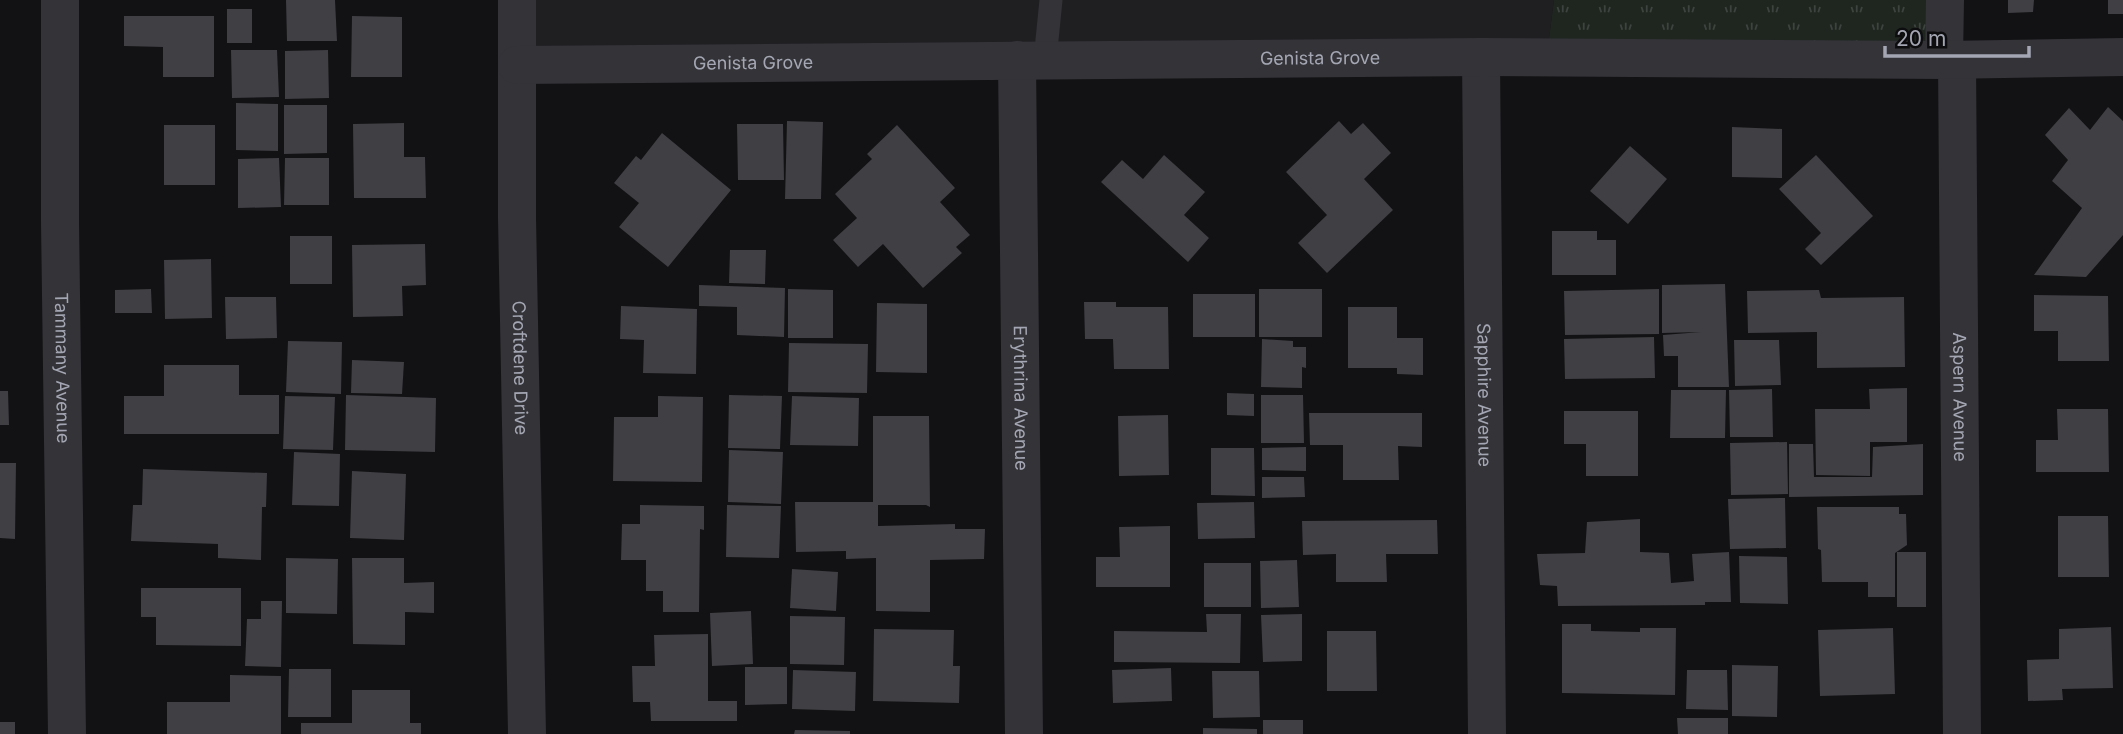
<svg xmlns="http://www.w3.org/2000/svg" width="2123" height="734" viewBox="0 0 2123 734" font-family="Inter,sans-serif">
<defs>
<pattern id="grass-tufts" width="24" height="20" patternUnits="userSpaceOnUse" patternTransform="scale(1.75)"><rect width="24" height="20" fill="#1f2620"/><path d="M3 7l-1-3M5 7V3M7 7l1-3M15 17l-1-3M17 17v-4M19 17l1-3" fill="none" stroke="#3d433e"/></pattern>
</defs>
<rect width="100%" height="100%" fill="#121214"/>
<!-- built -->
<path fill="#1f1e21" d="M515,0H1554L1547,54L515,65Z"/>
<!-- grass -->
<path fill="url(#grass-tufts)" d="M1554,0H1948L1946,59L1547,54Z"/>
<!-- building -->
<path fill="#3f3f44" d="M286,0H335L337,41H287Z
M2008,0H2034L2033,12L2008,13Z
M2108,0H2123V14H2108Z
M227,9H252V43H227Z
M124,16H214V77H163V47L124,46Z
M352,16L402,17V77H351Z
M231,50H277L279,97L232,98Z
M328,50L329,98L285,99V51Z
M236,103L278,104V151L236,150Z
M284,105H327V153L284,154Z
M2108,107L2123,121V235L2086,277L2034,275L2082,208L2052,181L2068,160L2045,135L2069,108L2090,130Z
M787,121L823,122L821,199H785Z
M1339,121L1351,134L1363,123L1391,153L1364,179L1393,210L1327,273L1298,243L1327,215L1286,172Z
M404,123V157H425L426,198H354L353,124Z
M737,124H783L784,180H738Z
M164,125H215V185H164Z
M897,125L955,188L940,202L970,235L956,247L962,253L923,288L883,244L858,267L833,240L857,218L835,194L872,159L867,154Z
M1732,127L1782,129V178L1732,177Z
M662,133L731,190L668,267L619,227L639,203L614,183L636,156L641,160Z
M1630,146L1667,179L1628,224L1590,191Z
M1164,155L1205,192L1184,215L1209,238L1188,262L1101,182L1122,160L1143,179Z
M1816,155L1873,216L1821,265L1805,249L1821,233L1779,189Z
M279,158L281,207L238,208V159Z
M285,158H329V205H284Z
M1552,231H1597V240H1616V275H1552Z
M290,236H332V284H290Z
M425,244L426,285L402,286L403,316L353,317L352,245Z
M730,250H766L765,284L729,283Z
M211,259L212,318L165,319L164,260Z
M1725,284L1729,387H1678V356H1664L1663,335L1701,332L1662,333V285Z
M699,285L785,288L784,337L737,335V307L699,306Z
M151,289L152,313H115V290Z
M788,289L833,290V338H788Z
M1259,289H1322V337H1259Z
M1659,289V334L1565,335L1564,291Z
M1819,290L1821,298L1904,297L1905,367L1817,368V332L1748,333L1747,291Z
M1193,294H1255V337H1193Z
M2034,295L2108,296L2109,361H2058V331H2034Z
M225,297H276L277,338L226,339Z
M1084,302H1116V307H1168L1169,369H1114L1113,339H1085Z
M877,303L927,304V373L876,372Z
M621,306L697,309L696,374L643,373L644,340L620,339Z
M1348,307H1397V338H1423V375L1397,374V368H1348Z
M1654,337L1655,378L1565,379L1564,339Z
M1262,339L1293,341V347H1306V368L1302,367V388L1261,387Z
M1734,340H1779L1781,385L1735,386Z
M288,341L342,342L341,394L286,392Z
M789,343L868,344L867,393L788,392Z
M352,360L404,362L402,394L351,393Z
M164,365H239V395H279V434H124V396H164Z
M1907,388V442H1870V476L1816,475L1815,409H1870L1869,389Z
M1772,389L1773,437H1730L1729,390Z
M1671,390H1726L1725,438H1670Z
M0,391H8L9,425H0Z
M1227,393L1254,394V416L1227,415Z
M346,395L436,398L435,452L345,450Z
M729,395L782,396L780,449L728,448Z
M1261,395H1303L1304,443H1261Z
M285,396L335,397L333,450L283,449Z
M658,396L703,397L702,482L613,481L614,417H658Z
M792,396L859,398L858,446L790,445Z
M2057,409H2108L2109,472H2036V440H2058Z
M1564,411H1638V476H1586V444H1564Z
M1309,413H1422V447L1398,446L1399,480H1343V445H1310Z
M1168,415L1169,475L1119,476L1118,416Z
M873,416H929L930,507L926,505H878V526L955,524V529H985L984,559L930,560V612L876,611V558L846,559V551L796,552L795,502H873Z
M1787,442L1788,494L1731,495L1730,443Z
M1789,444H1813L1814,477H1872L1873,447L1923,444V495L1789,497Z
M1306,447V471L1262,470V448Z
M1211,448H1254L1255,496L1211,495Z
M729,450L783,452L781,504L728,502Z
M294,452L340,454L339,506L292,505Z
M0,463H16L15,539L0,538Z
M143,469L267,473L266,507H262L261,560L218,558V544L131,541L133,505H142Z
M352,471L406,474L404,540L350,538Z
M1262,477H1304L1305,497L1262,498Z
M1785,498L1786,548L1730,549L1728,499Z
M1254,502L1255,538L1198,539L1197,503Z
M640,505L704,506V530L700,529L699,612H663V591H646V560H621L622,524H640Z
M727,505L781,506L779,558L726,557Z
M1817,507H1899V514H1906L1907,545L1895,553V597H1868V582H1822L1821,550L1818,549Z
M2058,516H2108L2109,577H2058Z
M1640,519V552L1669,553L1671,583L1694,581L1692,554L1729,552L1731,602H1705V605L1558,606L1557,586L1540,585L1537,554L1585,553L1587,522Z
M1437,520L1438,554H1386L1387,582H1336V554L1303,555L1302,521Z
M1170,526V587H1096V557H1120L1119,527Z
M1897,552H1926V607H1897Z
M1739,556L1787,557L1788,604L1740,603Z
M286,558L338,559L337,614L286,613Z
M352,558H404V583L434,582V613L405,612V645L353,644Z
M1297,560L1299,607L1261,608L1260,561Z
M1204,563H1251V607H1204Z
M792,569L838,572L836,611L790,608Z
M141,588H241V646L156,645V617H141Z
M261,601H282L281,667L245,666L247,619H261Z
M751,611L753,664L712,666L710,613Z
M1206,614H1241L1240,663L1114,662V631L1207,632Z
M1302,614V661L1263,662L1261,615Z
M790,616L845,617L844,665L790,664Z
M1562,624H1591V631L1640,632V628H1676L1675,695L1562,693Z
M2111,627L2113,688L2062,689L2063,700L2028,701L2027,660L2059,659V629Z
M1893,628L1895,694L1820,696L1818,630Z
M874,629L954,630L953,666H960L959,703L873,701Z
M1327,631H1376L1377,691H1327Z
M708,634V701H737V721H651L650,702H633L632,666H655L654,635Z
M1732,665L1778,666L1777,717L1732,716Z
M745,667H787V704L745,705Z
M1171,668L1172,701L1113,703L1112,670Z
M289,669H331V717H288Z
M793,670L856,672L855,711L792,709Z
M1687,670H1727L1728,710L1686,709Z
M1212,671H1259L1260,717L1213,718Z
M230,675L281,676V734H167V702H230Z
M352,690H410V723H421V734H301V723H352Z
M1677,718H1728V734H1678Z
M1263,720H1303V734H1263Z
M0,722H15V734H0Z
M1203,728L1257,729V734H1203Z
M795,730L850,731V734H794Z"/>
<g fill="none" stroke-linecap="round" stroke-linejoin="round">
<!-- lane -->
<path stroke="#333338" stroke-width="23" d="M1045,60L1051,0"/>
<!-- street -->
<g stroke="#333338" stroke-width="38">
<path id="s1" d="M60,0V222L67,734"/>
<path id="s2" d="M517,0V218L527,734"/>
<path id="s3" d="M1481,57L1487,734"/>
<path id="s4" d="M1957,59L1962,734"/>
<path id="s5" d="M1017,60L1024,734"/>
<path d="M1944,60L1945,0"/>
<path id="s6" d="M517,65L1481,57L1944,60L2123,57"/>
</g>
</g>
<g text-anchor="middle" stroke-width="5" stroke-linejoin="round" paint-order="stroke">
<!-- street labels -->
<g font-size="18" fill="#a4a7b3" stroke="#0d0d0f">
<text dy="6" stroke="none"><textPath href="#s6" startOffset="803">Genista Grove</textPath></text>
<text dy="6" stroke="none"><textPath href="#s6" startOffset="236">Genista Grove</textPath></text>
<text dy="6" stroke="none"><textPath href="#s1" startOffset="368">Tammany Avenue</textPath></text>
<text dy="6" stroke="none"><textPath href="#s2" startOffset="368">Croftdene Drive</textPath></text>
<text dy="6" stroke="none"><textPath href="#s3" startOffset="338">Sapphire Avenue</textPath></text>
<text dy="6" stroke="none"><textPath href="#s5" startOffset="338">Erythrina Avenue</textPath></text>
<text dy="6" stroke="none"><textPath href="#s4" startOffset="338">Aspern Avenue</textPath></text>
</g>
</g>
<!-- scale -->
<path d="M1885 46v10h144v-10" fill="none" stroke="#a4a7b3" stroke-width="3.5"/>
<text x="1896" y="46" font-size="21" fill="#a4a7b3" stroke="#0d0d0f" stroke-width="5" paint-order="stroke">20 m</text>
</svg>
